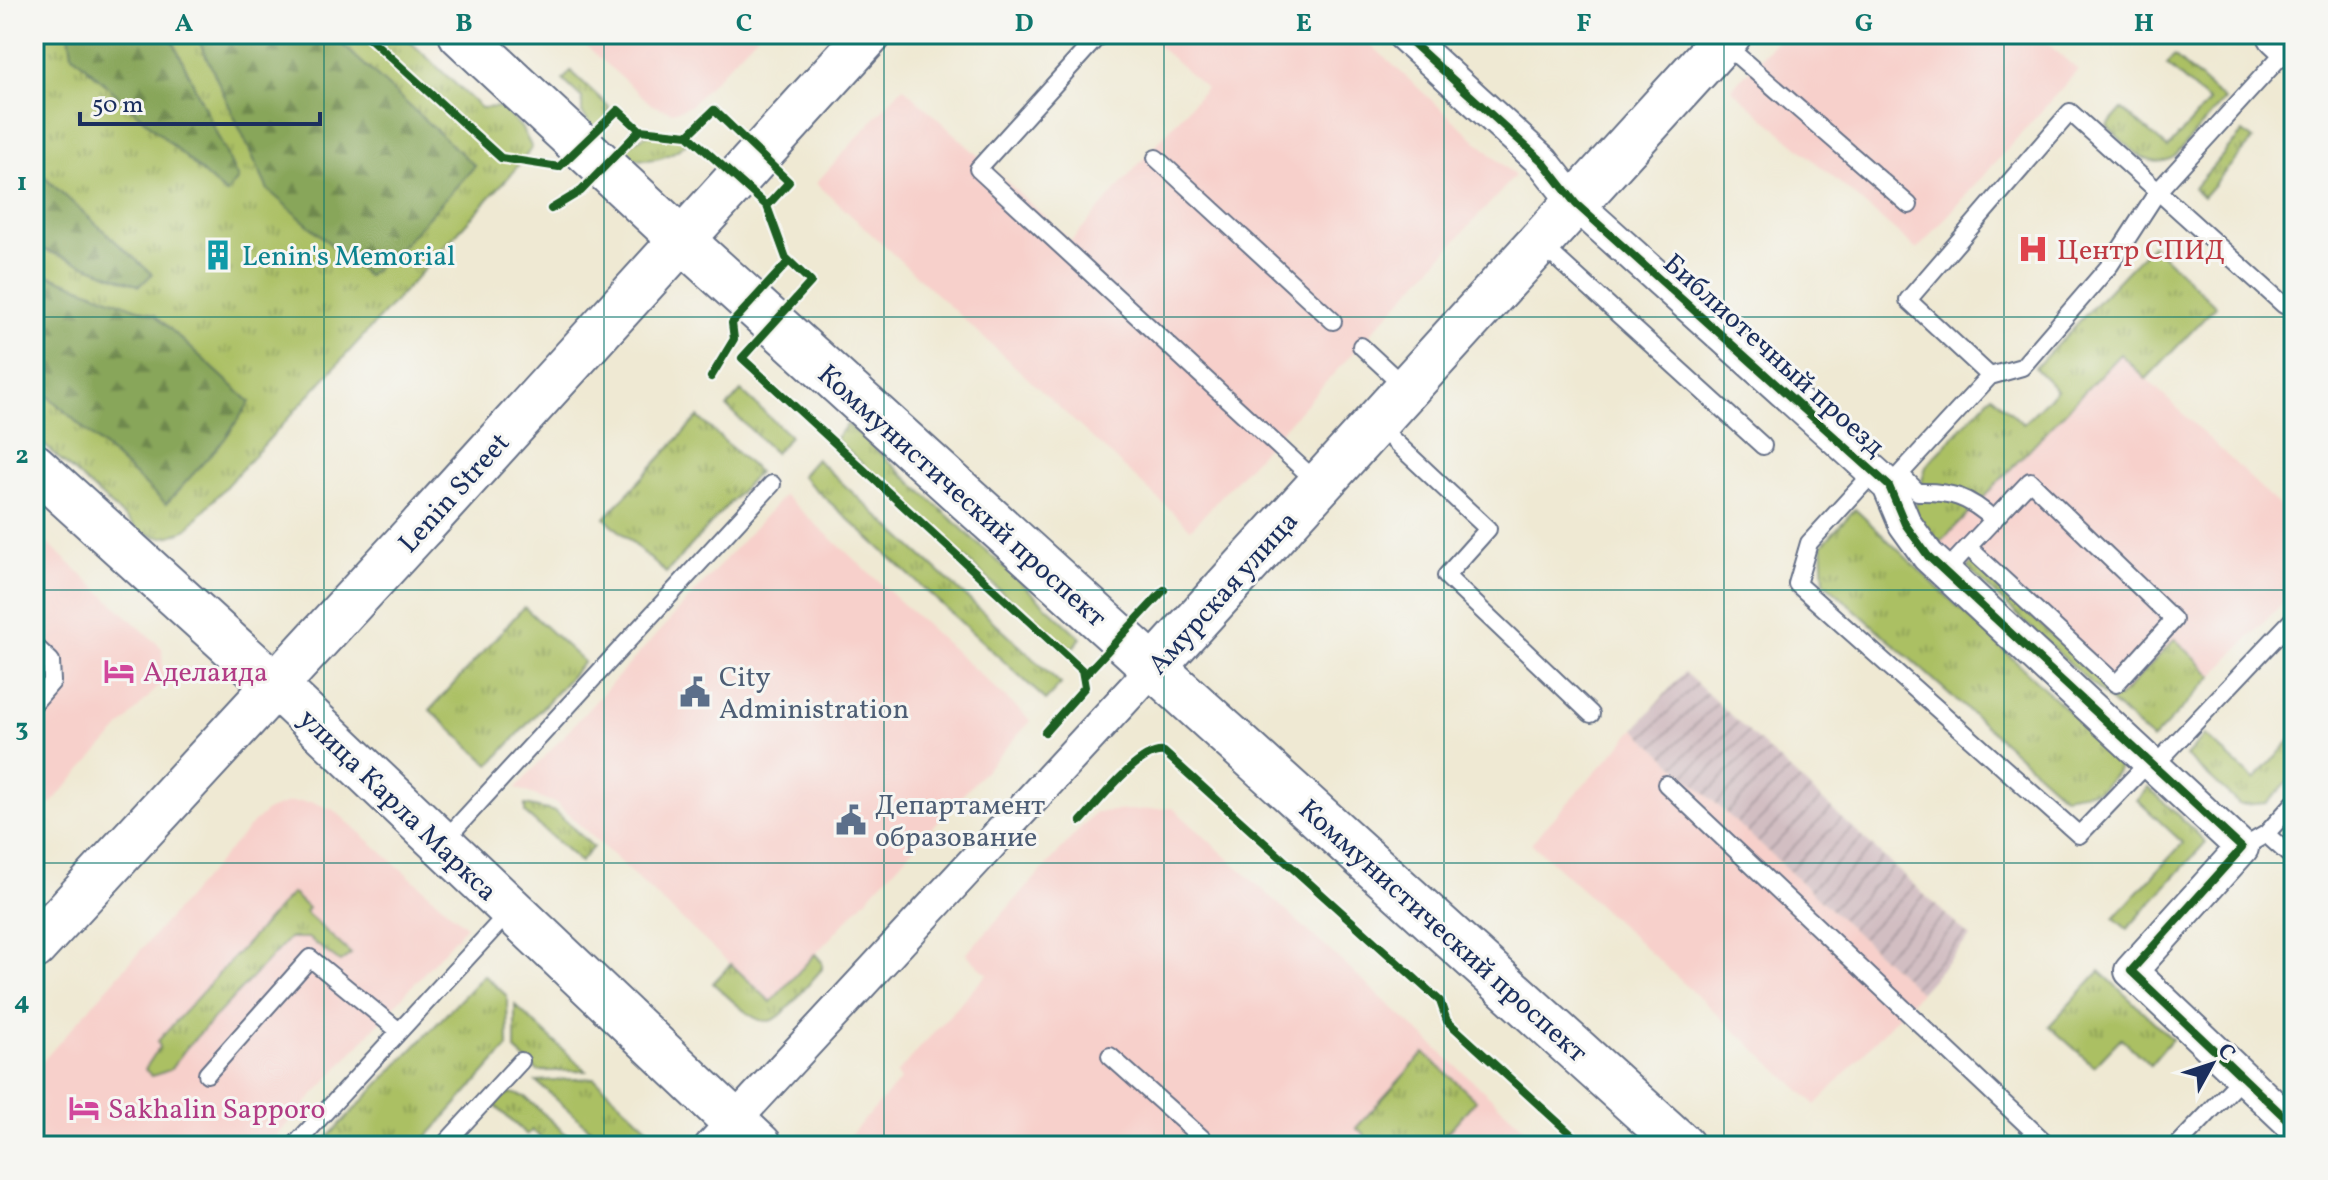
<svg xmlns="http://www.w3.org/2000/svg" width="2328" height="1180" viewBox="0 0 2328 1180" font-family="Vollkorn,serif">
<defs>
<pattern id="industrial-furrows" width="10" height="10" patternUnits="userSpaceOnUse" patternTransform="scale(2)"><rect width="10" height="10" fill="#d2bec2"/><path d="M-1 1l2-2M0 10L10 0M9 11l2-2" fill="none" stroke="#aa9ba1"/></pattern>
<pattern id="grass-tufts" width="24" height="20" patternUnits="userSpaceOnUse" patternTransform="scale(2)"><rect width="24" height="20" fill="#abc064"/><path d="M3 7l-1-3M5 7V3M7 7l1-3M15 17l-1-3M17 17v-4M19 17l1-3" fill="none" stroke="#8a9c56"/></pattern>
<pattern id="forest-firs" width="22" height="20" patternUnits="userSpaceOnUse" patternTransform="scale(2)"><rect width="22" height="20" fill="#88a65a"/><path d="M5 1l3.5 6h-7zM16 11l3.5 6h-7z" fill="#6e884e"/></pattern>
</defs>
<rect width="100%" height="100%" fill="#f6f6f2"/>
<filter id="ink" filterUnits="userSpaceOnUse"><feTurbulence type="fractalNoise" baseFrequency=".0125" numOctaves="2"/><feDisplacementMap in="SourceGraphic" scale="16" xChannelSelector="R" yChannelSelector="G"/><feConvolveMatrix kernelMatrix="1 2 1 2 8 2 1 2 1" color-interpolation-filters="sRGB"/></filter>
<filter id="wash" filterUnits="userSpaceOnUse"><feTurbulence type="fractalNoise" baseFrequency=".006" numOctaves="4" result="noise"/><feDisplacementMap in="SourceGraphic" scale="32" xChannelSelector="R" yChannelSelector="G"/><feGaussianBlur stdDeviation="1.8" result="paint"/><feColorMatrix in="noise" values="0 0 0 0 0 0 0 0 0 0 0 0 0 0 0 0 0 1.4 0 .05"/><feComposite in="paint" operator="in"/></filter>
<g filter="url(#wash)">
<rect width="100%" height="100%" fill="#efe9d3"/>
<!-- built -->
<path fill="#f7d0cb" d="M573,34H758L690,106L673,112L652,105Z
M1160,34H1359L1515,176L1191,529L816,183L903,87L1071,241L1206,88L1153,41Z
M1783,34H2036L2078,70L1917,250L1731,89Z
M2121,354L2294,520V591L2152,740L1940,543Z
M784,495L1031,721L771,1002L557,804L516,788Z
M34,531L162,648L163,681L34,822Z
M1635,729L1920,992L1816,1105L1531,843Z
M290,802H313L334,810L466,926L268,1146H34V1071L251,825L268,810Z
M1173,808L1544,1146H851L850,1135L901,1080L896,1074L987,974L966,954L1095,812Z"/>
<!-- industrial -->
<path fill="url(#industrial-furrows)" d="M1684,672L1970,937L1920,992L1635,729Z"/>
<!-- grass -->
<path fill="url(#grass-tufts)" stroke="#637861" stroke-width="2" d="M34,34H402L481,108L500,107L521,127L532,148L512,173L187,529C171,538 159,540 141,532L34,436Z
M2174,56L2224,100L2175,156C2149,175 2125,143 2107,126L2122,109L2168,148L2209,102L2167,65Z
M571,71L609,107V116L595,130L582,113V98L563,80Z
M2243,132L2253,140L2203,197L2194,188Z
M649,134L671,135L688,142C666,161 648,163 620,156L634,141Z
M2152,245L2216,306L2146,379L2120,354L1940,543L1913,515L1926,466L1992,395L2023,424L2057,390L2035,368Z
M741,391L790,436L775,453L727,407Z
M698,417L758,472L666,573L605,518Z
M848,424L1081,638L1068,653L835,439Z
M816,459L1061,684L1046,700L801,476Z
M1855,509L2124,764L2100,790L2064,796L1824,582L1822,545Z
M1973,562L2119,698L2175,639L2213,676L2152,740L1967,568Z
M524,607L584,662L490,765L430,710Z
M2205,735L2254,780L2294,737V775L2267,803L2240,805L2186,756Z
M2148,787L2206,842L2127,929L2114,918L2183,843L2137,800Z
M525,805L556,812L593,847L580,862L525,813Z
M292,893L308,908L305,912L351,954L340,962L308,938H289L187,1047L170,1070L152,1076L145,1069L160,1046L157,1042Z
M815,954L822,962V969C768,1029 776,1042 713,983L731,964L771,1002Z
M2100,971L2172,1039L2150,1065L2121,1038L2094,1066L2049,1026Z
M484,975L507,996L508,1047L419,1146H331L325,1140Z
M515,1005L586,1071H538L515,1050Z
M1424,1053L1476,1100L1435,1146H1376L1356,1128Z
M594,1078L661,1140L656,1146H609L536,1081Z
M511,1093L525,1097L579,1146H550L532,1130L527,1135L491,1102Z"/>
<!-- forest -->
<path fill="url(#forest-firs)" stroke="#526a5c" stroke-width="2" d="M69,34H170L238,179L226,194L72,54Z
M196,34H331L475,166L403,245L367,276L268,190Z
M34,168L152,274L140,286L34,246Z
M34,270L155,315L250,402L224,440L166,504L34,383Z"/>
</g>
<g filter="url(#ink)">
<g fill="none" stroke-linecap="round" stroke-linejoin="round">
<!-- lane casing -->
<g stroke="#657087" stroke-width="20">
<path id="lane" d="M1100,34L978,169L1319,484
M1723,43L1909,205
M1156,158L1333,321
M1541,244L1763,446
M1361,346L1406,388
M1990,376L1908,300L2070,112L2284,305
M1377,425L1488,529L1446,576L1591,714
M1874,472L1809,543L1797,584L2079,835L2149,762
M1900,474L1918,492C1951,491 1969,497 1994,520
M1889,486L1990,376L2022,367L2110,265L2158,191L2290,46
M1945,572L1968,547L2116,684L2174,620L2030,481L1968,547
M34,645L51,661L52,682L34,703
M2154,766L2294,618
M1666,784L2049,1146
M2266,834L2294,859
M442,843L772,484
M2242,848L2266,834L2294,803
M1110,1056L1204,1140L1202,1146
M207,1074L310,958L399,1031
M294,1146L509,912
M443,1146L521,1061
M2177,1146L2243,1077"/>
</g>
<!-- street casing -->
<g stroke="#657087" stroke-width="36">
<path id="street" d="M1403,34L1543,162L1576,204L1889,486L1905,524L1928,556L2242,848L2131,971L2294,1126
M711,1146L1154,667"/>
</g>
<!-- secondary casing -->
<g stroke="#657087" stroke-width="48">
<path id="secondary" d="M461,34L683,241
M2280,34L2294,47
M34,466L276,686L760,1146
M1154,667L1729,34
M34,947L423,525"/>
</g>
<!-- primary casing -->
<g stroke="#657087" stroke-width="48">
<path id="primary" d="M683,241L1682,1146
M423,525L869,34"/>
</g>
<!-- lane -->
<use href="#lane" stroke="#fff" stroke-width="16"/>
<!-- street -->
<use href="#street" stroke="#fff" stroke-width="32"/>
<!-- secondary -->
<use href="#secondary" stroke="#fff" stroke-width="44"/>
<!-- primary -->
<use href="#primary" stroke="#fff" stroke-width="44"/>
<!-- cycleway casing -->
<g stroke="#f6f6f2" stroke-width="13">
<path id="cycleway" d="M365,34L501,158L559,167L618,110L640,130L688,135L714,110L789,182L767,206L786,258L811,282L742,358L1082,670L1085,687L1045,732
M1403,34L1543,162L1576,204L1889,486L1905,524L1928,556L2242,848L2131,971L2294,1126
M688,135L767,206
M551,209L581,191L640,130
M711,377L734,339L732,323L789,261
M1085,675L1164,590
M1081,821C1098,803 1139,748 1164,752L1440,1001L1447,1021L1584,1146"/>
</g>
<!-- cycleway -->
<use href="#cycleway" stroke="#1b5e20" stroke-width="8"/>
</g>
</g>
<!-- grid -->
<path fill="none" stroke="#0f766e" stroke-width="2" stroke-opacity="0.55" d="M324,34V1146M604,34V1146M884,34V1146M1164,34V1146M1444,34V1146M1724,34V1146M2004,34V1146M34,317H2294M34,590H2294M34,863H2294"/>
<!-- icons -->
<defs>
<g id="hospital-bare" transform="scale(2.4)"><path d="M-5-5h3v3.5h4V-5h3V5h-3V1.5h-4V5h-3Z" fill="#e0444e" stroke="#f6f6f2" stroke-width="2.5" paint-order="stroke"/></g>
<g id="building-bare" transform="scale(2.4)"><path d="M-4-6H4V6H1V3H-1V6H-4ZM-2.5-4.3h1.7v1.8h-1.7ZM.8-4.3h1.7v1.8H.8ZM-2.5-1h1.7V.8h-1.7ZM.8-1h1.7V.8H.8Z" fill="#0f9aa8" stroke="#f6f6f2" stroke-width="2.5" paint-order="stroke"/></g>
<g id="hotel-bare" transform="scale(2.4)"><path d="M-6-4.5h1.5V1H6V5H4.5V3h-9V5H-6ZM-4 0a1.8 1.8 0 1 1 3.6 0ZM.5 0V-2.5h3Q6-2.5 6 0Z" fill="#d1479c" stroke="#f6f6f2" stroke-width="2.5" paint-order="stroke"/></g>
<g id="civic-bare" transform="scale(2.4)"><path d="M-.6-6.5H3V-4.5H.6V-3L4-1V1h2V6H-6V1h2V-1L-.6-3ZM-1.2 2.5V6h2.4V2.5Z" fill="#5c6f8a" stroke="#f6f6f2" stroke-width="2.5" paint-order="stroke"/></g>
</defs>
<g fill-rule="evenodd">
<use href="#hospital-bare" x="2033" y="249"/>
<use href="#building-bare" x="218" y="255"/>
<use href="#hotel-bare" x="119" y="671"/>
<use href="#civic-bare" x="695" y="692"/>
<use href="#civic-bare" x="851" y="820"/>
<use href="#hotel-bare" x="84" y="1108"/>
</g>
<g text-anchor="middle" stroke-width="6" stroke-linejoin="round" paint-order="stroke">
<!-- health labels -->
<g font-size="28" fill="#be3a42" stroke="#f6f6f2" text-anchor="start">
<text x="2057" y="259">Центр СПИД</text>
</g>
<!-- culture labels -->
<g font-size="28" fill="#0d838f" stroke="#f6f6f2" text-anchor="start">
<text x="242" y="265">Lenin's Memorial</text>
</g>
<!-- street labels -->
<g font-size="28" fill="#1b2f5e" stroke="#f6f6f2">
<text transform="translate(1775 354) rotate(42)" y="10">Библиотечный проезд</text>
<text transform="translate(453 492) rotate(-48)" y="10">Lenin Street</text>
<text transform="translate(963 495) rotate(42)" y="10">Коммунистический проспект</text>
<text transform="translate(1222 592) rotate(-48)" y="10">Амурская улица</text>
<text transform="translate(399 804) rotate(44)" y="10">улица Карла Маркса</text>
<text transform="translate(1444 930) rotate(42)" y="10">Коммунистический проспект</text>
</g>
<!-- hotel labels -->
<g font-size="28" fill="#b23c85" stroke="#f6f6f2" text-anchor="start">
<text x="143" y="681">Аделаида</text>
<text x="108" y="1118">Sakhalin Sapporo</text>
</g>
<!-- service labels -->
<g font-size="28" fill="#4e5e75" stroke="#f6f6f2" text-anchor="start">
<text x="719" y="686">City<tspan x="719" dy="32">Administration</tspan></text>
<text x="875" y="814">Департамент<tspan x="875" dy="32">образование</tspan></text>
</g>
</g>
<!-- margin -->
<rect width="2328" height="1180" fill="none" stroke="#f6f6f2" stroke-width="88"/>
<!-- north arrow -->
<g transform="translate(2212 1064) rotate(50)" stroke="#f6f6f2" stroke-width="6" paint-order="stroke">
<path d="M0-6L14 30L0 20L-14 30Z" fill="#1b2f5e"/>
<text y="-12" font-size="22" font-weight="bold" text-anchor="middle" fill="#1b2f5e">С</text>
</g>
<!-- scale -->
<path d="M80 112v12h240v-12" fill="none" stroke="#1b2f5e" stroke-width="4"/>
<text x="92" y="112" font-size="24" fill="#1b2f5e" stroke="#f6f6f2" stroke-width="6" paint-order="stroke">50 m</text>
<rect x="44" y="44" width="2240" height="1092" fill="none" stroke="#0f766e" stroke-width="3"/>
<g font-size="26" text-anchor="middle" font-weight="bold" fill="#0f766e">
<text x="184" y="31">A</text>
<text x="464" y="31">B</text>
<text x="744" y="31">C</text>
<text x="1024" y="31">D</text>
<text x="1304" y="31">E</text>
<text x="1584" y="31">F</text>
<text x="1864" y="31">G</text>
<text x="2144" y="31">H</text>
<text x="22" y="190">1</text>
<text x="22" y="463">2</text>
<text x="22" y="736">3</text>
<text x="22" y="1009">4</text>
</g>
</svg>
